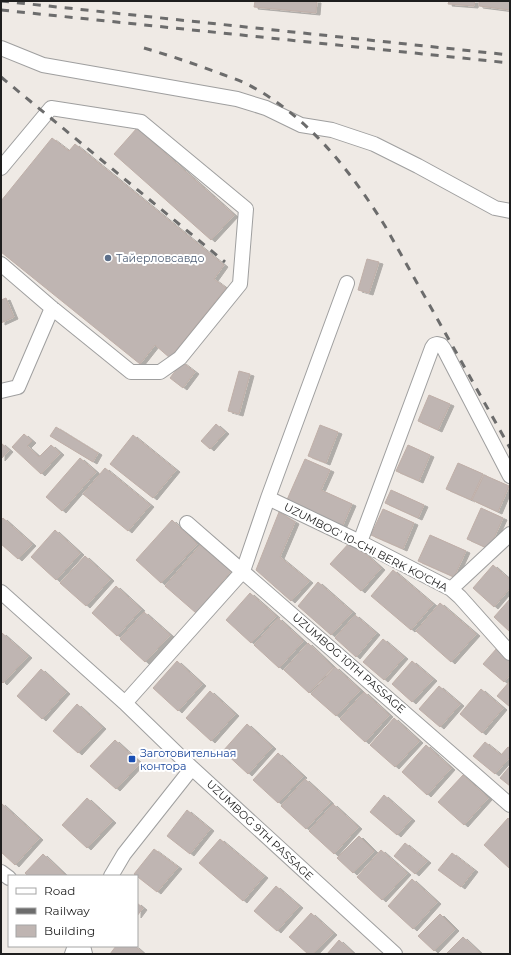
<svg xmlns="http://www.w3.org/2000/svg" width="511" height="955" viewBox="0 0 511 955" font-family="Montserrat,sans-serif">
<defs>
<filter id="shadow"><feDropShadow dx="4" dy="2" stdDeviation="0" flood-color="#0004"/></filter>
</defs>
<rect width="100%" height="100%" fill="#efeae5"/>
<!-- building -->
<path fill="#bfb5b2" stroke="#bfafa8" filter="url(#shadow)" d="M255,1H317L316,13L254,7Z
M449,1H475L474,6L448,4Z
M479,1H510V10L479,6Z
M137,128L234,215L211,240L114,154Z
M52,138L69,151L75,144L224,265L214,279L226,288L170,358L155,345L140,364L1,252V201Z
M367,259L379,262L369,293L358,290Z
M6,298L14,317L1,323V300Z
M182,362L195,372L183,388L170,378Z
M239,371L250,374L239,414L228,411Z
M429,395L450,404L438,430L418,421Z
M216,424L225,432L210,449L201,441Z
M320,425L338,432L326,463L308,456Z
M56,427L98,453L93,462L50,436Z
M24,434L32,441L27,446L39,457L51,445L60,453L41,474L12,447Z
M133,435L176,470L153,498L110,464Z
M1,443L9,450L1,459Z
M408,445L430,455L419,481L396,471Z
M80,458L96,472L62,511L46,497Z
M305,459L330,470L321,490L352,504L342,527L286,502Z
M458,463L483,474L471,500L446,489Z
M105,468L150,505L128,531L83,494Z
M484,475L509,486L498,512L472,500Z
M391,490L424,505L418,518L385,503Z
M481,508L503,518L489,549L467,539Z
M383,509L414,523L403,549L371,535Z
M279,512L295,522L280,557L309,581L291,601L256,570Z
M3,518L32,544L18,559L1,544V520Z
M172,520L197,544L161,583L136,560Z
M55,530L80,553L56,580L31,557Z
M430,535L466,551L454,577L418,561Z
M351,541L381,568L361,591L330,564Z
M200,545L231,571L196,613L165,586Z
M85,556L110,579L86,606L60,583Z
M493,565L510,580V588L494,607L473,588Z
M393,570L433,604L411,630L371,596Z
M318,582L352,612L331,635L298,606Z
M116,586L141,609L117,636L92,613Z
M250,593L276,616L251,643L226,620Z
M510,599V632L494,617Z
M440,603L476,634L451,662L416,631Z
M144,612L170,635L145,662L120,639Z
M355,615L376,633L356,657L335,638Z
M278,618L303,641L279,668L254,645Z
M2,633L28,656L3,683L1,681V634Z
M383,639L404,657L384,680L363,662Z
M308,643L333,667L309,693L284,670Z
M497,648L510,660V675L504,682L483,664Z
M177,661L202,684L178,711L153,688Z
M412,661L433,679L412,702L392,684Z
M335,667L360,690L336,716L311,694Z
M41,669L66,692L42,719L17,696Z
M510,681V707L497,696Z
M439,686L460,704L440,727L419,709Z
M481,689L503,708L482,733L460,714Z
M210,691L235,714L211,741L186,718Z
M364,692L389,715L365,742L340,719Z
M77,704L102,727L78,753L53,731Z
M394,718L419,741L395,767L370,745Z
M247,724L272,747L248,774L223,751Z
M115,740L140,763L116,789L90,766Z
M485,742L501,755L508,747L510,748V757L495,774L473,756Z
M426,745L451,768L427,795L402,772Z
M278,753L303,776L278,803L253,780Z
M510,766V786L500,778Z
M463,775L488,798L464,825L438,802Z
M305,779L330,802L306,829L281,806Z
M384,795L411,819L397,835L370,812Z
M87,798L112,821L87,848L62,825Z
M1,803L39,838L15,865L1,852Z
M333,804L358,827L334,854L309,831Z
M187,810L210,829L190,854L167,836Z
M508,818L510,820V867L509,868L484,845Z
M359,836L374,851L353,873L337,858Z
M220,839L264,876L243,901L199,863Z
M405,843L427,861L415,874L394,856Z
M154,849L178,867L157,892L134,874Z
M381,850L407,873L382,900L357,877Z
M452,853L474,870L461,887L438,870Z
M43,854L66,876H28L25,873Z
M412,879L437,902L413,929L388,906Z
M276,886L299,906L277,931L254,911Z
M137,903L143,908L137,916Z
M311,913L333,933L313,954H308L289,937Z
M440,914L455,929L434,951L418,936Z
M463,937L481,954H446Z
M339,940L354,954H327Z
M116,946H135L144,954H110Z"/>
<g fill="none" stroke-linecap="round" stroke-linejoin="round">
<!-- minor casing -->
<g stroke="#9f9f9f" stroke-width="16">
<path id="minor" d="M1,48L43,65L237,99L266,108L301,125L332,130L374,144L418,166L495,208L510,211
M1,168L51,108L141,122L246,209L240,284L180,358L160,372H131L52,308L1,264
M1,391L18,387L52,308
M268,498L360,542L451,589L460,597L510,653
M187,523L510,805
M360,542L432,348L434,345L437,344L441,345L444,349L510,476
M451,589L510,534
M1,592L125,703L192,768L395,954
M125,703L243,571L268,498L347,283
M1,872L9,878
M111,876L124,854L192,768
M83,946L85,954
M72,954L75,946"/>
</g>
<!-- minor -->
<use href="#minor" stroke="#fff" stroke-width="14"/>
<!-- rail -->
<path stroke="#6c6c6c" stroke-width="3" stroke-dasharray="8 8" stroke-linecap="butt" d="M1,1L510,55
M1,10L510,63
M144,48C168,55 192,63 216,72C226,76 237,79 247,84C307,115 350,170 385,226L510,448
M1,77L225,262"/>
</g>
<!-- markers -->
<circle fill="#5c6f8a" stroke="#fff" stroke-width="1.5" cx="108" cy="258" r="4"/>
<rect fill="#1a4fb4" stroke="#fff" stroke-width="1.5" x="128" y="755" width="8" height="8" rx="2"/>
<g text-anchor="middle" stroke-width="4" stroke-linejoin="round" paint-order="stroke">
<!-- service labels -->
<g font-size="11" fill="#4e5e75" stroke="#fff" text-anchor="start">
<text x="116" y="262">Тайерловсавдо</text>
</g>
<!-- street labels -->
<g font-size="11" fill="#1e1e1e" stroke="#fff">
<text transform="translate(366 547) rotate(27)" y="4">UZUMBOG' 10-CHI BERK KO'CHA</text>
<text transform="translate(349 663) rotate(41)" y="4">UZUMBOG 10TH PASSAGE</text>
<text transform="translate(260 830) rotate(43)" y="4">UZUMBOG 9TH PASSAGE</text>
</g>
<!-- transit labels -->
<g font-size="11" fill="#164399" stroke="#fff" text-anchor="start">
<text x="140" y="757">Заготовительная<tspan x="140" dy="13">контора</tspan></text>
</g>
</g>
<!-- border -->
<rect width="511" height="955" fill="none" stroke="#1e1e1e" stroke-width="4"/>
<!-- legend -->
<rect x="8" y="875" width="130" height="72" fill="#ffffff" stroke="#a5a5a5"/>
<rect x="16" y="888" width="20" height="6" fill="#ffffff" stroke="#a5a5a5"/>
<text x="44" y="895" font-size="12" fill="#1e1e1e">Road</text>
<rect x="16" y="908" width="20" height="6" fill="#6c6c6c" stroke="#a5a5a5"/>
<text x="44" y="915" font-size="12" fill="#1e1e1e">Railway</text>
<rect x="16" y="925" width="20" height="12" fill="#bfb5b2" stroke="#a5a5a5"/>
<text x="44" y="935" font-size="12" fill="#1e1e1e">Building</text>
</svg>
